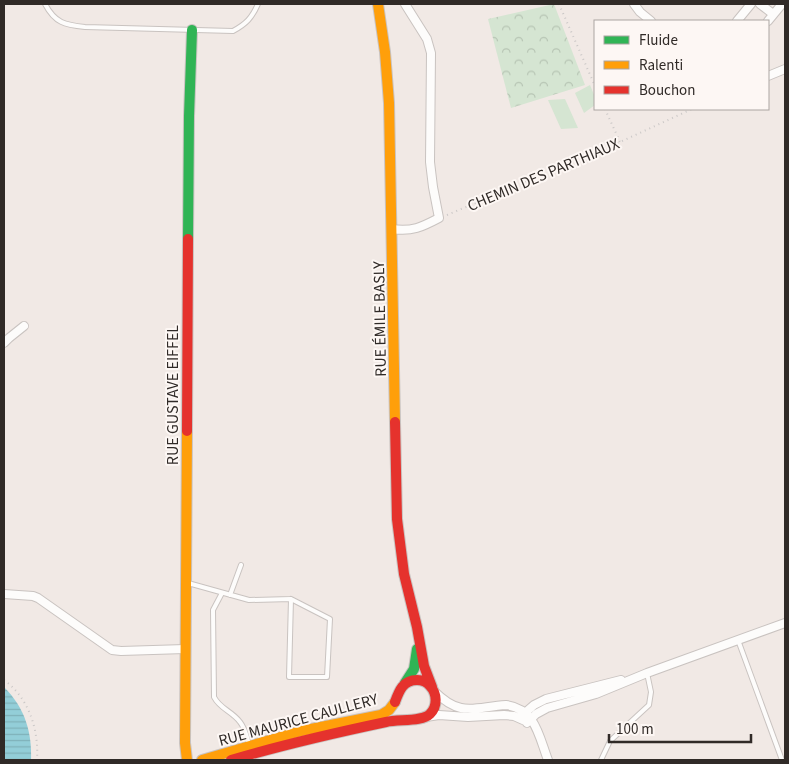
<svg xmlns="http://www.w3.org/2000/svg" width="789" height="764" viewBox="0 0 789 764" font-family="'Source Sans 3',sans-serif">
<defs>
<pattern id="park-crowns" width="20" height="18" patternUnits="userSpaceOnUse" patternTransform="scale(1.25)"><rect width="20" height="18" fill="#d5e5d2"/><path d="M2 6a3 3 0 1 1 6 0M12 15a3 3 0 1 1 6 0" fill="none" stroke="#b7c5b4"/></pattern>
<pattern id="water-rules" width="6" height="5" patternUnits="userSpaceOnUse" patternTransform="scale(1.25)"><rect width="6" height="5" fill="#93ced8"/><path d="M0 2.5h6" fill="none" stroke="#7fb1b9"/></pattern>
</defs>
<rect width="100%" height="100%" fill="#f1e9e5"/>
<!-- grass -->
<path fill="#d5e5d2" d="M590,85L595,97V105L584,113L575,93Z
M565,99L578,128L561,129L548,100Z"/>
<!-- park -->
<path fill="url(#park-crowns)" d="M554,4L585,85L511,108L488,19Z"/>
<!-- water -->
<path fill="url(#water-rules)" d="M4,687C25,708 32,732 31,760H4Z"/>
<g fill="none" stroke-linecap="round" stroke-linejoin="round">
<!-- lane casing -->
<g stroke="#c9c3c0" stroke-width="6">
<path id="lane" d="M45,4C55,23 65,25 85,27L233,31C246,24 252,18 258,4
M188,583L249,600L291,599L289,677H327L330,619L291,599
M222,593L213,610L214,697C220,709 232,711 240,722C245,728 247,737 249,744
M230,595L241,565
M738,640L782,760
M601,760L610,741L649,705L651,692L647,673"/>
</g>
<!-- street casing -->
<g stroke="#c9c3c0" stroke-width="10">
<path id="street" d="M634,4L640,12L651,21
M760,4L773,14
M737,21L751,4
M768,21L782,4
M768,76L785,69
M392,229C412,232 422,227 439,218L433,187L430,162L431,53L427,39L405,4
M4,343L9,338L24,326
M4,594L33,596L38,598L112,650L121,651L185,649
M434,691C461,718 474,707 506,705C536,709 539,737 548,760
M426,717L439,715L468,717L504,715L514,716L523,720
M519,718L534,705L546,699L621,680
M527,723L536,714L547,708L596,694L647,673L785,623"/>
</g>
<!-- fast casing -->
<g stroke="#c9c3c0" stroke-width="12">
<path id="fast" d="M188,239L189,116L192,30
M405,683L414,669L417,649"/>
</g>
<!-- slow casing -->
<g stroke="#c9c3c0" stroke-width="12">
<path id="slow" d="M378,4L385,52L389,103L395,422
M187,431L185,743L187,760
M202,760L301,731L381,715L389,710L395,702"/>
</g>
<!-- jam casing -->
<g stroke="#c9c3c0" stroke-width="12">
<path id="jam" d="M395,422L397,519L404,574L417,627L424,666L432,687
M187,431L188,239
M231,760C282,745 334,733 386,722C399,719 422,722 430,714C438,706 437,693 430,686C427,682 422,680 417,680C403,680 399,691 395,702"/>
</g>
<!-- path -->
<path stroke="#cbc8c7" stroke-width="2" stroke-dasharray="1 4" stroke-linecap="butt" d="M559,4L595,86
M605,109L620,142
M447,215L620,142L692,109
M4,680C29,698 39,730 37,760"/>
<!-- lane -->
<use href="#lane" stroke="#fdfcfb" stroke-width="4"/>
<!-- street -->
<use href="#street" stroke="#fdfcfb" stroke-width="8"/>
<!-- fast -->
<use href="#fast" stroke="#30b455" stroke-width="10"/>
<!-- slow -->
<use href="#slow" stroke="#ff9f0a" stroke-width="10"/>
<!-- jam -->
<use href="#jam" stroke="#e5322d" stroke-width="10"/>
</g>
<g text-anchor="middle" stroke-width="4" stroke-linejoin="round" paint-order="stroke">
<!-- street labels -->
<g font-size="16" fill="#302a27" stroke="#fdf7f4">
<text transform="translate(543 174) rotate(-23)" y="6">CHEMIN DES PARTHIAUX</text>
<text transform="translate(379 319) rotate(-91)" y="6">RUE ÉMILE BASLY</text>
<text transform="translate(172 395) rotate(-90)" y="6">RUE GUSTAVE EIFFEL</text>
<text transform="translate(298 719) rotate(-15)" y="6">RUE MAURICE CAULLERY</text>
</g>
</g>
<!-- border -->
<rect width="789" height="764" fill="none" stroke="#302a27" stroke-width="10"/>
<!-- legend -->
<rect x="594" y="20" width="175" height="90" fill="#fdf7f4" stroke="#aba5a2"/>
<rect x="604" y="36" width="25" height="8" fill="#30b455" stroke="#aba5a2"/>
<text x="639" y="45" font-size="15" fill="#302a27">Fluide</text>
<rect x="604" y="61" width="25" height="8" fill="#ff9f0a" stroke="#aba5a2"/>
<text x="639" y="70" font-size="15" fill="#302a27">Ralenti</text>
<rect x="604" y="86" width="25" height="8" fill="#e5322d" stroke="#aba5a2"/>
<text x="639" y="95" font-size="15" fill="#302a27">Bouchon</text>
<!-- scale -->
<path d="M609 734v8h142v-8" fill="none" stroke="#302a27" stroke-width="2.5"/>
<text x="616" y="734" font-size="15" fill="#302a27" stroke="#fdf7f4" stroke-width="4" paint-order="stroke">100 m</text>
</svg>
